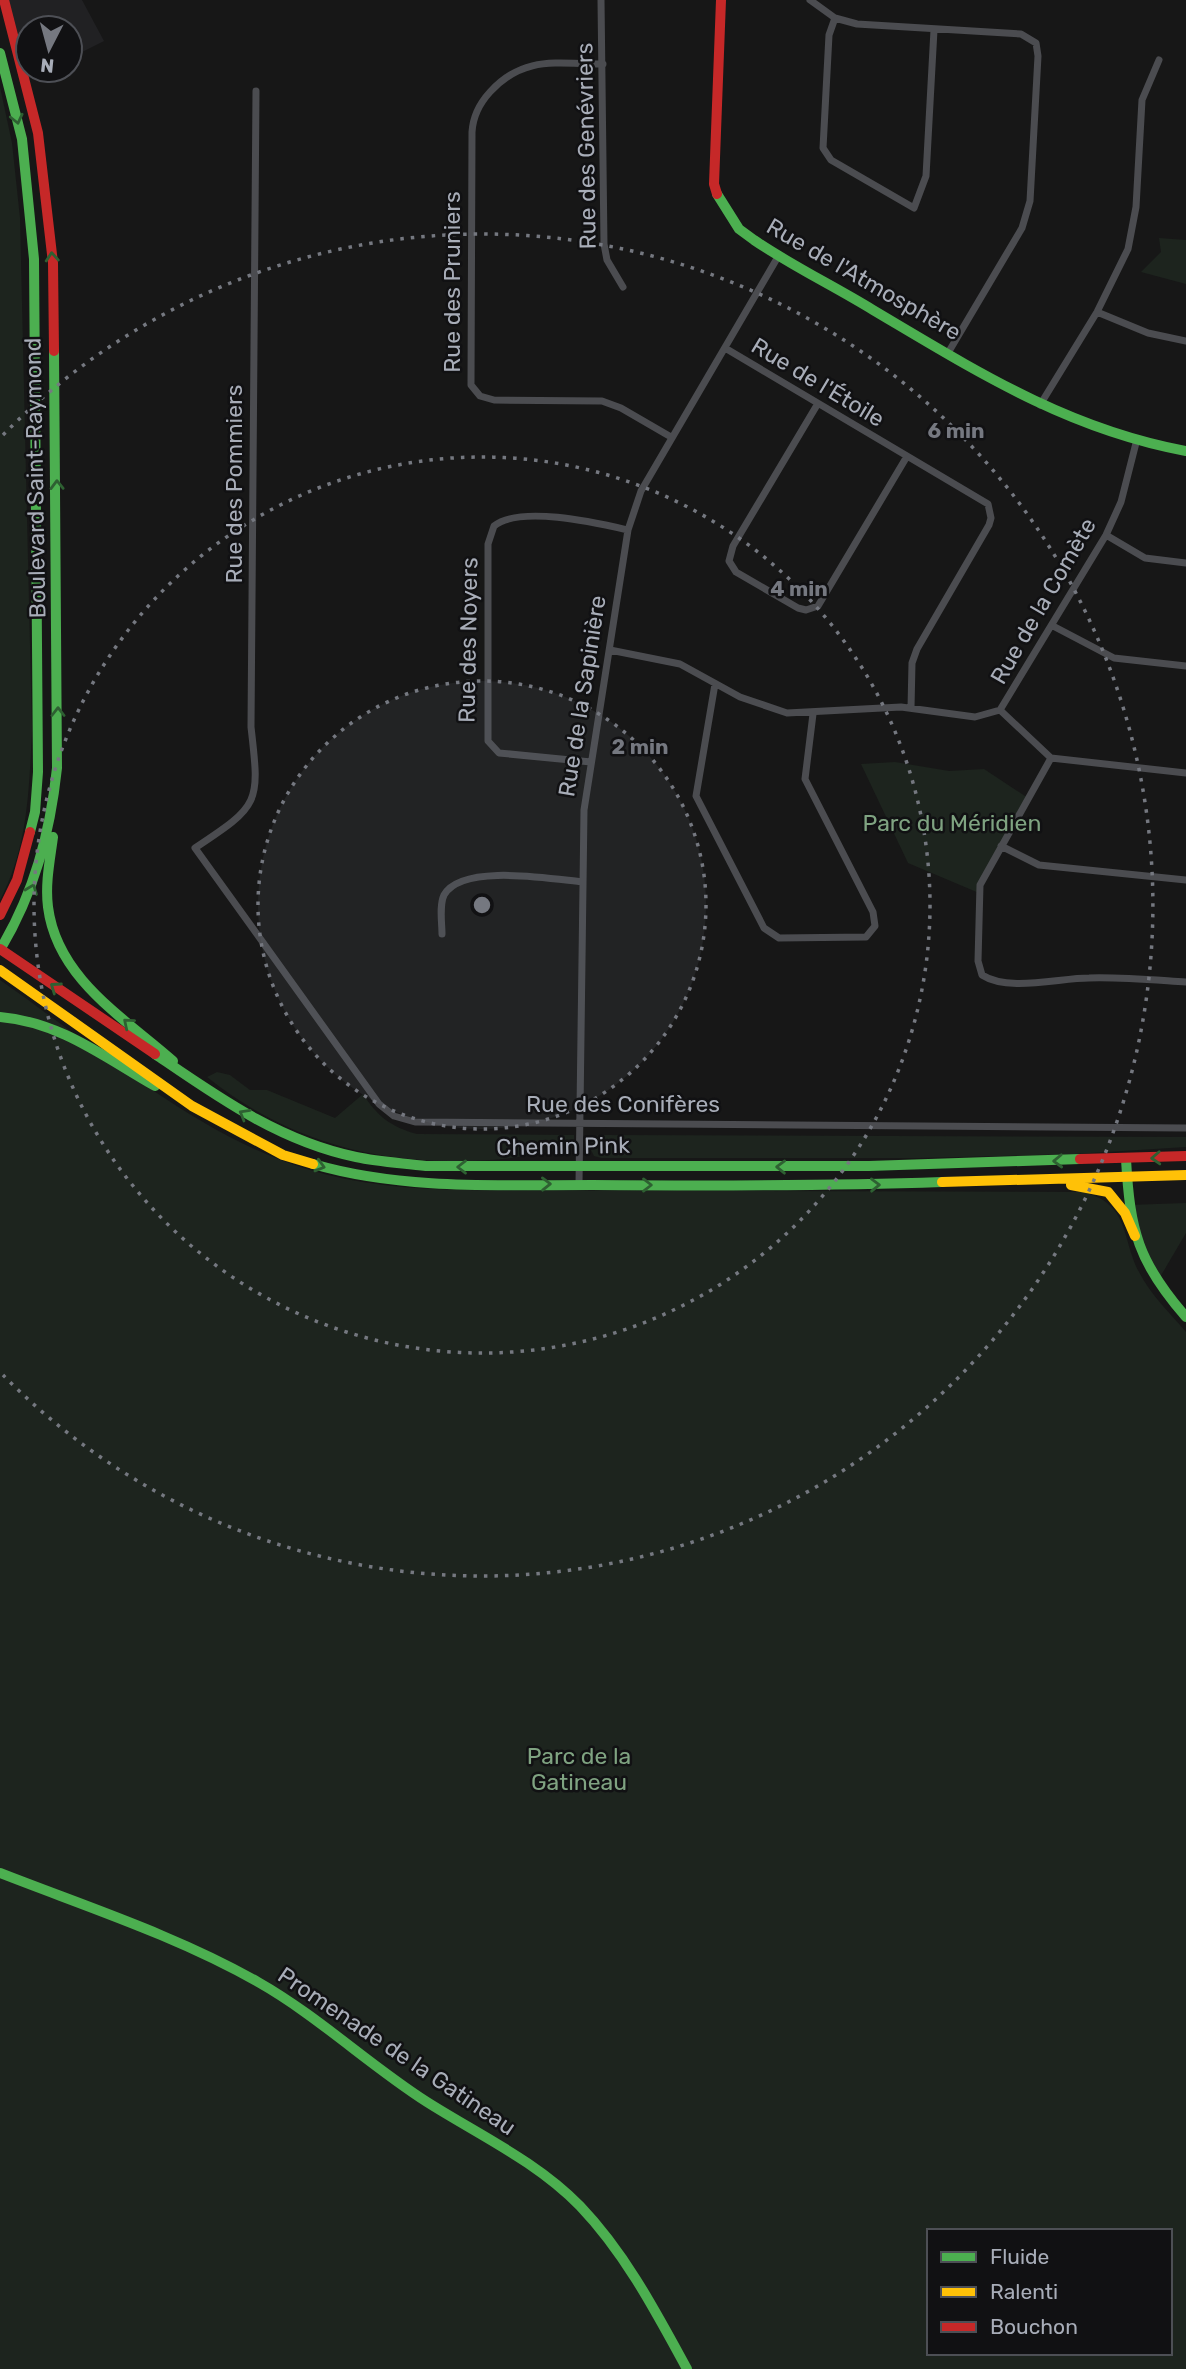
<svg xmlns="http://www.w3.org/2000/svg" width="1186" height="2369" viewBox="0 0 1186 2369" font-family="Rubik,sans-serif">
<rect width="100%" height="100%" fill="#171717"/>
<!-- built -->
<path fill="#212123" d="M4,0H82L104,41L70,58V28H28V70H47L26,80Z"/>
<!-- green -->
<path fill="#1d241e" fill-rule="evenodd" d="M0,87L12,143L20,218L32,731C29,789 28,848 0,900Z
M1159,238L1186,240V284L1141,272L1161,252Z
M895,762L949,771L984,769L1028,798L979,893L908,863L861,764Z
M0,980C95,1046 195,1135 307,1169C358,1185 412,1189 465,1190L1083,1192C1130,1204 1121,1237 1139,1272C1150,1294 1170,1313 1186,1332V2369H0ZM929,2231H1170V2353H929Z
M217,1072L230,1075L250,1090H267L335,1118L363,1094C377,1116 391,1127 417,1134L574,1135V1142C565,1153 542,1152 529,1155C502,1161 476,1161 449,1161C358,1160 278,1134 207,1077Z
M601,1135L1186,1137V1147L1075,1154L920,1158H601L594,1156L590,1148L595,1136Z
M1186,1203V1233L1156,1284L1129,1205Z"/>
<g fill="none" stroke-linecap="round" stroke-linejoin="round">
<!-- street -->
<path stroke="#4b4c50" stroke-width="7" d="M601,0L604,244L607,260L623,287
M810,0L835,18L857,24L1021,34L1036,43L1038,56L1030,201L1022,228L948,353
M835,18L829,35L823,148L831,160L914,208L926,176L934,30
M603,64C556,64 524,55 490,92C479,104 473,116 472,132L471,385L480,396L494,400L602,401L621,408L671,437
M256,91L251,727C260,804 260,805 195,848L379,1104L394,1116L415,1122L1186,1128
M1097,312L1148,333L1186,341
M725,348L988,504L991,518L989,525L917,649L912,663L911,708
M817,405L733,546L729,561L736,572L798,608L806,610L818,606L906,458
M1040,405L1097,312L1128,249L1136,207L1142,100L1159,60
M1106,535L1145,558L1186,563
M1053,626L1114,658L1186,666
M610,650L680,664L740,697L787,713L901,707L975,717L1000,710L1106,535L1121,502L1136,443
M715,684L696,796L764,928L779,938L866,937L875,926L873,912L805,779L813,714
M1000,710L1051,758L1186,773
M1051,758L980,885L978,961L982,975C1008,992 1059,978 1089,978C1121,977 1154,980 1186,982
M591,762L499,753L488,741V544L494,526C520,505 597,523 628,530
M1001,846L1039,865L1186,880
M442,934C442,923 439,906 444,895C462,863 552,879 583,882
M579,1184L584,810L628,530L641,491L779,255"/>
<!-- fast -->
<path stroke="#4caf50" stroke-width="10" d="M0,53L22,139L34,259L38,772L35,812L30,832
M717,194L739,229L754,240C792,266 834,286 873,310C976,371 1067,429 1186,451
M53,837C50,860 45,884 48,907C57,978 123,1017 173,1061
M0,950C34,893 50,834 57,768L54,351
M0,1017C60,1022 104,1057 155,1086
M155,1054C218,1097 279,1141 356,1157C379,1162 403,1163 426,1166H869L1080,1159
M1126,1159C1130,1231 1138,1262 1186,1317
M313,1164C402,1190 499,1185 592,1185C709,1186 825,1186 942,1182
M0,1873C87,1907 177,1936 258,1982C318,2016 369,2065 427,2102C479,2135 536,2161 580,2206C625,2253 656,2312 687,2369"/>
<!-- slow -->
<path stroke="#ffc107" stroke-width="10" d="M0,970L192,1106L283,1155L313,1164
M942,1182L1186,1175
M1071,1185L1108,1192L1125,1213L1135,1236"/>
<!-- jam -->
<path stroke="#c62828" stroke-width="10" d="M4,0L38,133L53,263L54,351
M717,194L714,184L721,0
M0,915L17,880L30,832
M0,949L155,1054
M1080,1159L1186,1156"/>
</g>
<!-- one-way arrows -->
<defs><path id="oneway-chevron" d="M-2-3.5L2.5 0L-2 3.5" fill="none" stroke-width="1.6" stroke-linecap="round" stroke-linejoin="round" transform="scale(1.75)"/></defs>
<g stroke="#2e6032">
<use href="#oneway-chevron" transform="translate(17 119) rotate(77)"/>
<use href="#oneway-chevron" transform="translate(52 257) rotate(-94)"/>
<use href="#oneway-chevron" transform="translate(57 485) rotate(-91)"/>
<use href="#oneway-chevron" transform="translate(58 712) rotate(-90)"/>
<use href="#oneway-chevron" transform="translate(32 889) rotate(-69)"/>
<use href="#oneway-chevron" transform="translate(55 987) rotate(-145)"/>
<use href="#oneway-chevron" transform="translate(128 1023) rotate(-140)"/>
<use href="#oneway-chevron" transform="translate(244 1114) rotate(-150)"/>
<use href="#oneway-chevron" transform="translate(1156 1158) rotate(177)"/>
<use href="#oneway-chevron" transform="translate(1058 1161) rotate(178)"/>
<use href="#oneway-chevron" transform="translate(320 1166) rotate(16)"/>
<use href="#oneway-chevron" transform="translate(462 1167) rotate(-180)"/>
<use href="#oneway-chevron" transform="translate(781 1167) rotate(-179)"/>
<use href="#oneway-chevron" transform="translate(546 1184) rotate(-1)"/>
<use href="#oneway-chevron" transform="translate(647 1185)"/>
<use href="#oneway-chevron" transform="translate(875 1185) rotate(-1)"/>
</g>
<!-- distance rings -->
<circle cx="482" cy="905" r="224" fill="#757880" fill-opacity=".12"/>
<g fill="none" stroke="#757880" stroke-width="3.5" stroke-dasharray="3.5 7">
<circle cx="482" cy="905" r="224"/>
<circle cx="482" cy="905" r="448"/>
<path d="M3 435A671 671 0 1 1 3 1375"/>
</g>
<g text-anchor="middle" stroke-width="5" stroke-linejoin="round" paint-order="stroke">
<!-- street labels -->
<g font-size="23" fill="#a8adb8" stroke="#111113">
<text transform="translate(586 146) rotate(-91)" y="8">Rue des Genévriers</text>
<text transform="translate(864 279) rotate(30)" y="8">Rue de l'Atmosphère</text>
<text transform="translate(452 282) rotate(-90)" y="8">Rue des Pruniers</text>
<text transform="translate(818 382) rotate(31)" y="8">Rue de l'Étoile</text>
<text transform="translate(35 478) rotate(-91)" y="8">Boulevard Saint-Raymond</text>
<text transform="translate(234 484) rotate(-90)" y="8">Rue des Pommiers</text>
<text transform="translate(1043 601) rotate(-60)" y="8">Rue de la Comète</text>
<text transform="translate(468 640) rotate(-89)" y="8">Rue des Noyers</text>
<text transform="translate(582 696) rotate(-81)" y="8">Rue de la Sapinière</text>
<text x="623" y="1112">Rue des Conifères</text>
<text transform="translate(563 1146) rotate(-1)" y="8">Chemin Pink</text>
<text transform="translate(397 2051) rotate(34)" y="8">Promenade de la Gatineau</text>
</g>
<!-- park labels -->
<g font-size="23" fill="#7fa381" stroke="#111113">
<text x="952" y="831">Parc du Méridien</text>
<text x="579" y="1764">Parc de la<tspan x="579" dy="26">Gatineau</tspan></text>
</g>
</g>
<circle cx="482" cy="905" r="10" fill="#757880" stroke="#111113" stroke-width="3.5"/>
<g font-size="21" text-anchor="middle" font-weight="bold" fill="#757880" stroke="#111113" stroke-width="5" stroke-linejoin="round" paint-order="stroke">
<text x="956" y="438">6 min</text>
<text x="799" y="596">4 min</text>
<text x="640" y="754">2 min</text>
</g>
<!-- legend -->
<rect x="927" y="2229" width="245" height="126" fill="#111113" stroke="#4d4f55" stroke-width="2"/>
<rect x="941" y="2252" width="35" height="10" fill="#4caf50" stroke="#4d4f55" stroke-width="2"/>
<text x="990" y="2264" font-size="21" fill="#a8adb8">Fluide</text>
<rect x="941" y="2287" width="35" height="10" fill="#ffc107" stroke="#4d4f55" stroke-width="2"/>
<text x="990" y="2299" font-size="21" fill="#a8adb8">Ralenti</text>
<rect x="941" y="2322" width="35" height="10" fill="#c62828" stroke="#4d4f55" stroke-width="2"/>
<text x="990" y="2334" font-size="21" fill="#a8adb8">Bouchon</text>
<!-- north arrow -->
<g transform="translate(49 49) rotate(186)"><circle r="33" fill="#111113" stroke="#4d4f55" stroke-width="2"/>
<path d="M0-5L12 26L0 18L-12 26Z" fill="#757880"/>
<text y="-10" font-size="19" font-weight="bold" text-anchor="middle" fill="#a8adb8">N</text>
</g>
</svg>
